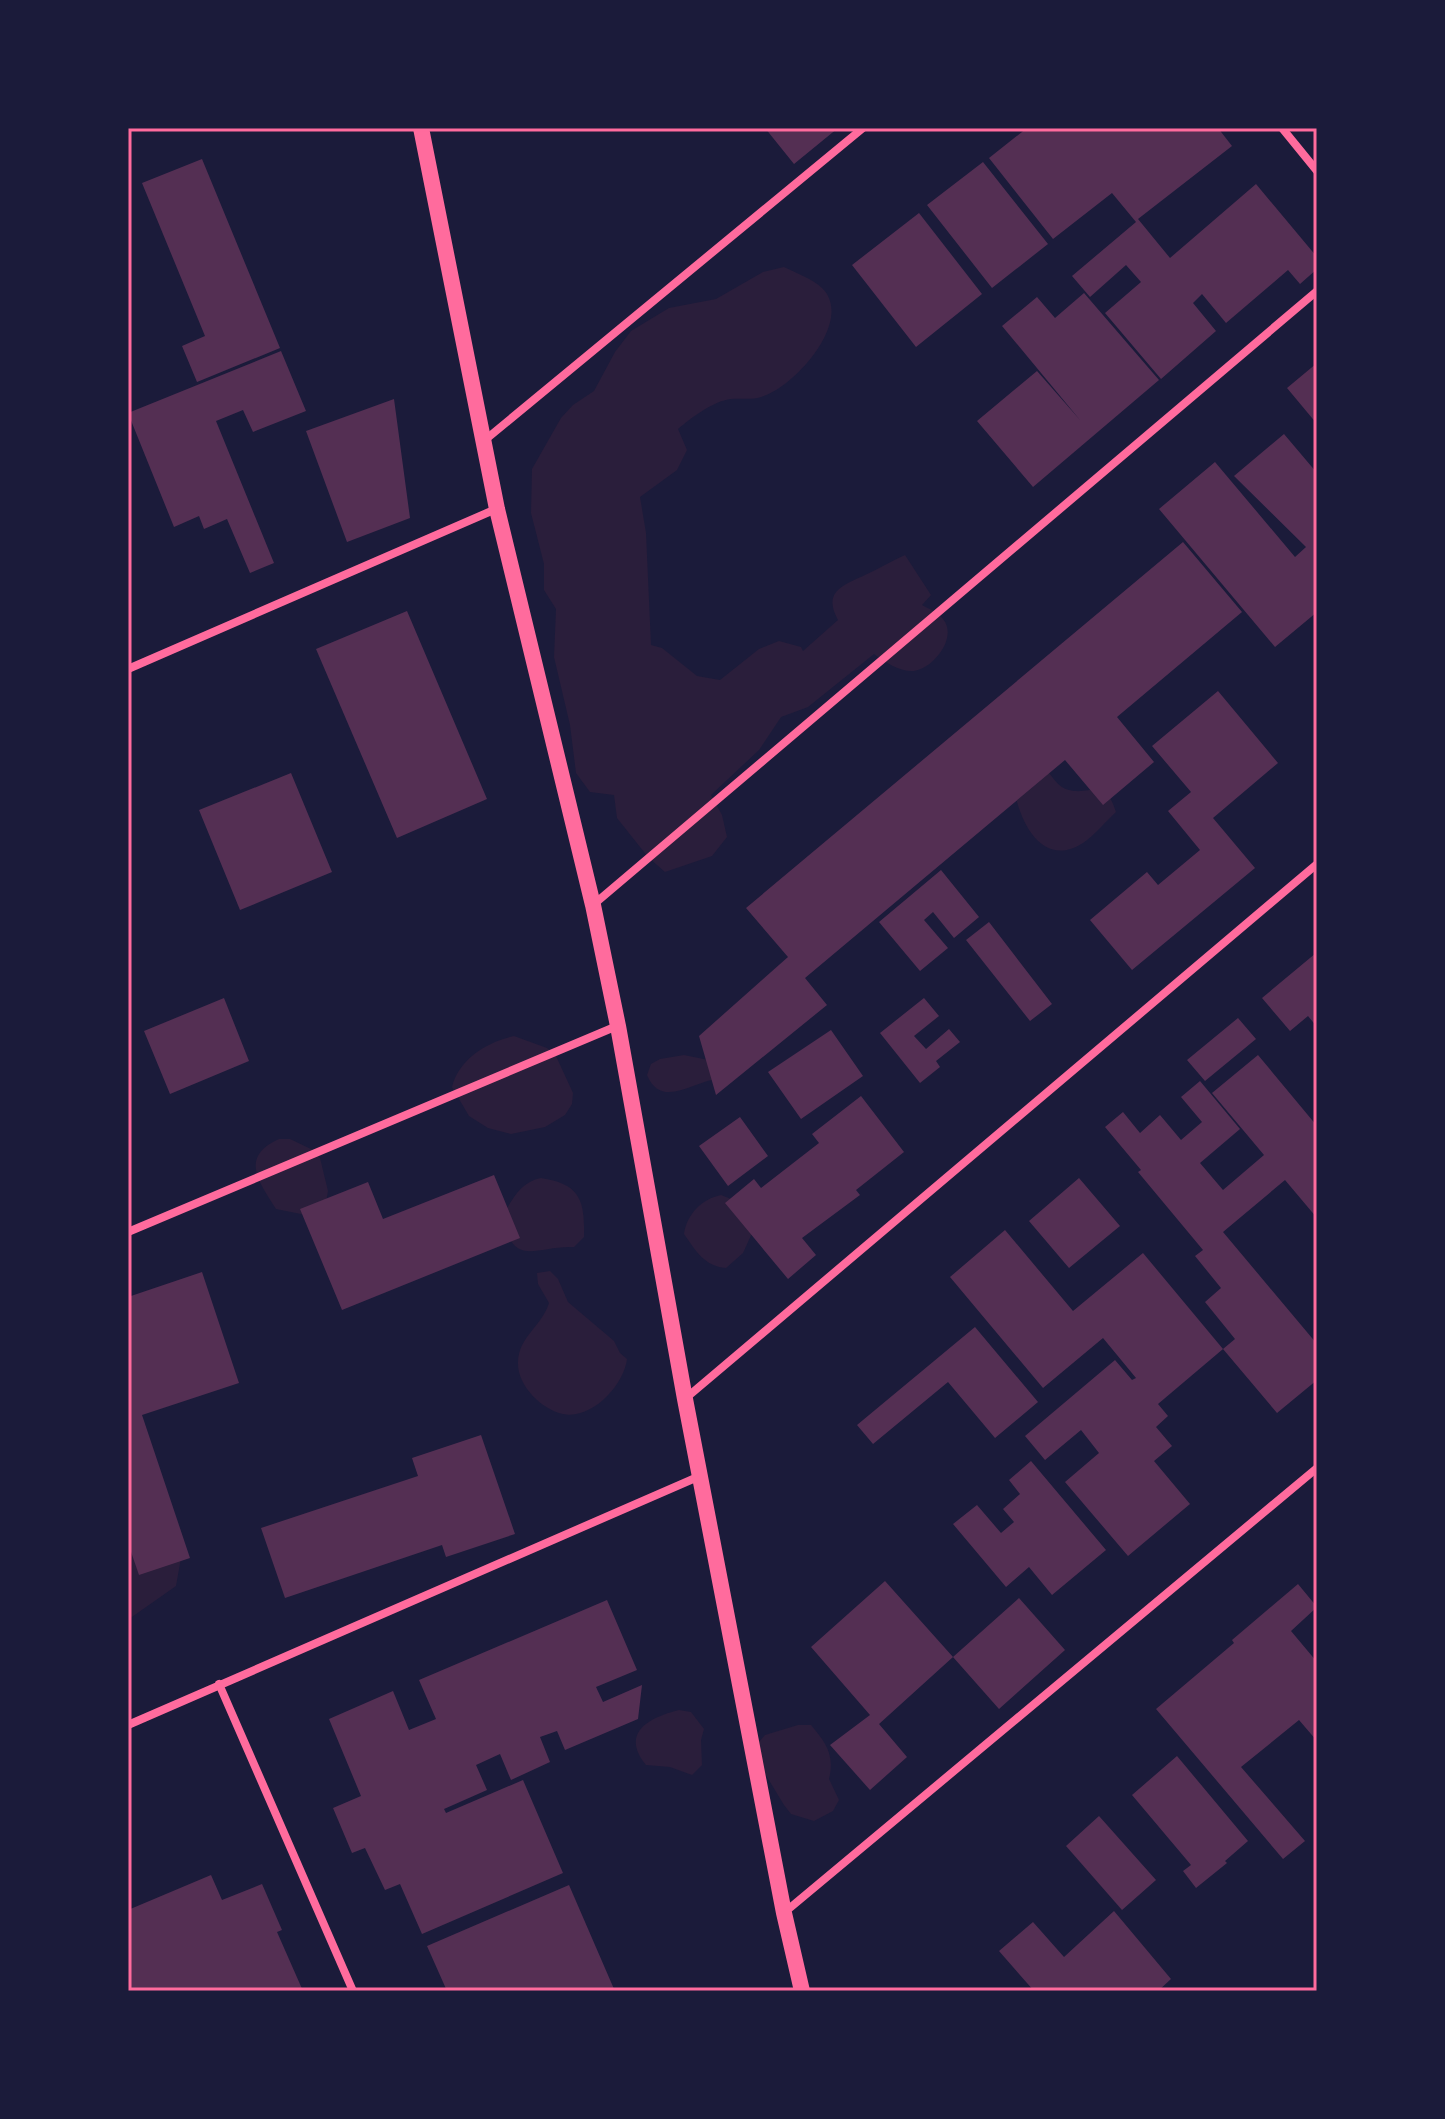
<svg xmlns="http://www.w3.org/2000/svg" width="1445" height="2119" viewBox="0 0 1445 2119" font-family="'PT Sans',sans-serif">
<rect width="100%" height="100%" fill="#1b1b3a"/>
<!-- green -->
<path fill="#2a1e3b" d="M784,267C796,273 813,279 822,288C855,320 794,388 761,397C752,400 740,398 731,399C713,401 691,418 678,429L687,450L677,470L640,497L646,533L651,645L662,648L697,676L720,680L759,649L779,641L801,647L803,651L838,620C822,591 844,585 865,575C878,569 892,561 905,555L931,595L922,605C929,609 938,612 943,619C958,637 934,668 914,671C900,672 885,662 874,654L808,707L781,717L759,750L711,795L722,815L727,837L712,856L665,872L648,857L617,818L614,795L590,792L576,773L570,725L554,657L556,609L544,590V564L531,513L532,469L561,418L573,405L594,391L615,352L631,331L669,308L716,299L763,272Z
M1045,767C1051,775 1058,788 1069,790C1092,796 1104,775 1116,812C1105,822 1095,835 1083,843C1044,868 1022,826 1015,794Z
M514,1036L547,1048L556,1056L573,1093L572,1104L565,1115L545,1127L511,1134L488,1128L469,1116L452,1087C459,1059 487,1042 514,1036Z
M684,1055L718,1062L720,1079C695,1079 662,1111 647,1075L651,1064L660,1059Z
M279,1139H290L313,1150L320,1158L328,1191L326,1202L311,1216L276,1209C259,1182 239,1157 279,1139Z
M541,1178C580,1184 585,1200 584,1237L574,1247C536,1245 514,1270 502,1217C512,1200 520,1182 541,1178Z
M721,1195L731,1199L753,1231L743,1253L726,1268C704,1266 696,1251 684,1234C687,1214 702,1199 721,1195Z
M550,1271L558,1279L568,1302L614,1341L620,1353L627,1359C624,1385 592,1420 563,1414C541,1409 517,1385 518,1362C519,1336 542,1326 549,1303L538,1284L537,1273Z
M128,1515L181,1558L176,1586L129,1619Z
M679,1710L691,1712L704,1729L701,1740L702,1765L692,1775L670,1767L646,1765C619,1732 651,1717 679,1710Z
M798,1725H811C826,1743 835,1755 829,1779L839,1800L833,1811L814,1821L791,1814L784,1805L761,1767L757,1744L765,1735Z"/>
<!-- building -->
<path fill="#542f53" d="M765,128H838L794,164Z
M1027,128H1218L1232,146L1138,219L1170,258L1256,184L1317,257V269L1300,284L1288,270L1226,323L1202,294L1193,303L1216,331L1161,379L1105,313L1141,282L1126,265L1090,297L1072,276L1136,222L1112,193L1053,239L989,158Z
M202,159L280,348L197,382L182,346L205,336L142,183Z
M983,162L1048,244L992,288L927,205Z
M919,213L982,294L916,347L852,265Z
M1084,293L1159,380L1033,487L977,421L1037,371L1080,420L1002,326L1037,297L1055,318Z
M281,351L306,411L253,432L243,410L216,421L274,563L250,573L227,519L204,529L199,516L174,527L128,413Z
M1317,363V424L1287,388Z
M394,399L410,518L347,542L306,431Z
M1284,434L1317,473V612L1275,647L1159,509L1215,462L1295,557L1306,547L1234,476Z
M1183,542L1242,612L1117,717L1154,762L1103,805L1065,760L805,978L827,1005L716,1095L699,1036L788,957L746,908Z
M407,611L487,799L397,838L316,649Z
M1218,691L1278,763L1213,818L1255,868L1132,970L1090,920L1147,872L1158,885L1200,850L1168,811L1191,792L1152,746Z
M291,773L332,872L240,910L199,810Z
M941,870L979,917L954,938L933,912L924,920L948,948L920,971L879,922Z
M989,922L1052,1004L1030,1021L966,940Z
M1316,953L1317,1027L1308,1016L1290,1031L1262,998Z
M224,998L249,1061L170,1094L144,1031Z
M924,998L939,1016L914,1036L926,1049L949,1029L960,1042L936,1061L940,1067L920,1083L880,1033Z
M1238,1018L1256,1039L1205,1081L1187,1060Z
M831,1030L863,1076L801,1119L768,1072Z
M1258,1055L1317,1126V1218L1285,1180L1223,1232L1317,1344V1380L1277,1413L1223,1349L1235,1339L1205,1302L1221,1288L1195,1256L1203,1250L1138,1172L1141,1170L1105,1127L1123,1112L1140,1133L1160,1115L1181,1140L1202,1122L1181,1097L1200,1081L1240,1129L1200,1163L1223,1190L1264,1155L1212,1093Z
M861,1096L904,1152L856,1190L860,1195L802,1238L816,1255L788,1279L725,1203L754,1179L761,1188L819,1143L812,1134Z
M740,1117L768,1156L728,1186L699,1146Z
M494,1175L520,1238L342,1310L300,1209L368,1182L383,1219Z
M1079,1178L1120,1226L1069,1268L1029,1221Z
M1005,1230L1073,1311L1143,1253L1223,1349L1158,1404L1168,1416L1156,1427L1172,1446L1154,1461L1190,1504L1128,1556L1065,1482L1099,1453L1081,1430L1045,1460L1025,1436L1115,1360L1132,1380L1136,1378L1103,1338L1043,1388L950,1277Z
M202,1272L239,1383L142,1415L190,1558L139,1575L128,1543V1297Z
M975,1327L1038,1402L995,1438L948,1382L873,1444L857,1425Z
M481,1435L515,1534L446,1557L442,1545L285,1598L261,1528L418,1476L412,1458Z
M1031,1461L1106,1550L1052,1595L1029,1567L1006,1587L953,1524L977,1505L1001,1533L1014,1522L1003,1509L1020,1494L1009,1480Z
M885,1581L953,1657L879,1724L907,1757L870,1790L830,1745L870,1715L811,1647Z
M1298,1584L1317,1607L1291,1631L1317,1662V1741L1299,1720L1241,1767L1305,1841L1283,1859L1156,1709L1234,1643L1232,1640Z
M1019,1598L1065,1650L999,1709L953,1657Z
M607,1600L637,1670L596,1687L603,1702L642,1685L638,1719L565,1750L557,1731L540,1737L550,1762L511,1780L500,1754L476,1765L487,1790L444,1809L446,1813L523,1780L563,1873L422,1934L400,1884L385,1890L365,1848L352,1853L333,1808L361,1796L329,1719L393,1691L409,1730L436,1719L419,1680Z
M1177,1756L1248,1841L1225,1861L1227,1863L1196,1888L1183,1871L1191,1865L1132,1795Z
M1099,1816L1156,1880L1122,1910L1066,1846Z
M211,1875L222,1900L262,1884L282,1930L277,1932L303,1991H128V1910Z
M569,1885L614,1989L447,1991L427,1946Z
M1114,1911L1171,1979L1158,1991H1034L999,1951L1033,1922L1064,1957Z"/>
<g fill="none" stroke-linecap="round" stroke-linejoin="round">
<!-- minor -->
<path stroke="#ff6b9d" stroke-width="8" d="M1282,128L1317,171
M485,440L863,128
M128,669L496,509
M593,905L1317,291
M128,1232L617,1026
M686,1398L1317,864
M219,1684L353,1991
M128,1725L700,1476
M785,1912L1317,1468"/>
<!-- secondary -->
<path stroke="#ff6b9d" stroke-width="16" d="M421,128L497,509L593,905L618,1026L685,1399L784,1913L802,1991"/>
</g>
<!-- border -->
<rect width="1445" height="2119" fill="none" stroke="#1b1b3a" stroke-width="260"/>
<rect x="130" y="130" width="1185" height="1859" fill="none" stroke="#ff6b9d" stroke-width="3"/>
</svg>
